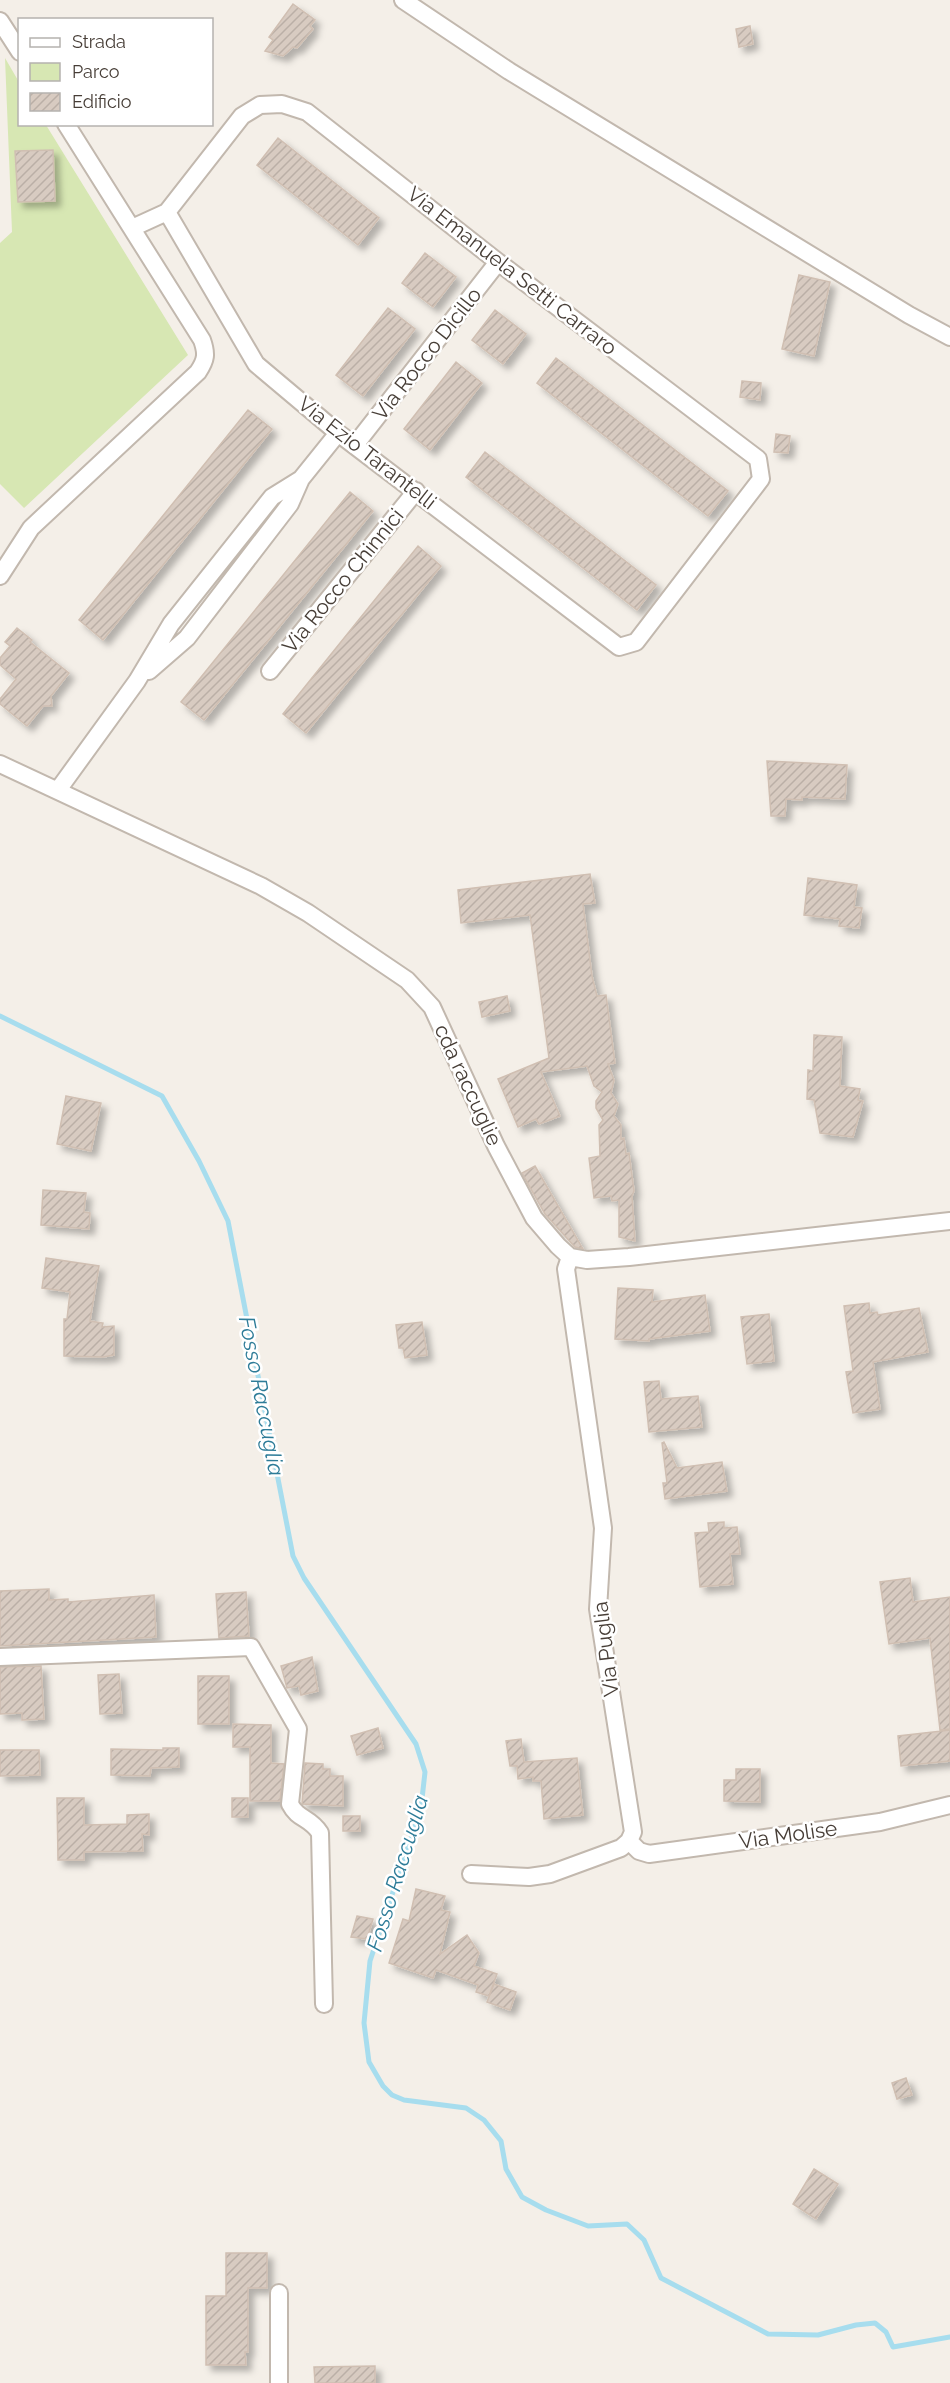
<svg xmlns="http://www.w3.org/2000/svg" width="950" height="2383" viewBox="0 0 950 2383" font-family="Raleway,sans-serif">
<defs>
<pattern id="building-hatch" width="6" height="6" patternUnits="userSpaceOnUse" patternTransform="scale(1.5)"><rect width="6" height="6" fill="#d8cbc1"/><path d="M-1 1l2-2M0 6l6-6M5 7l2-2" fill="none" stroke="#bbafa6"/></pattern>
<filter id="shadow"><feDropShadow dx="5.5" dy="5.5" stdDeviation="3" flood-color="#0004"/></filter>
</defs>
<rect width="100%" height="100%" fill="#f4efe8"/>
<!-- park -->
<path fill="#d7e7b3" d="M5,58L19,82L20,124L46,125L188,355L24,508L0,484V243L12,232Z"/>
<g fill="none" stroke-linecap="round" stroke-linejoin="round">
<!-- stream -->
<path stroke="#a7ddee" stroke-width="5" d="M0,1016L162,1096L199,1161L228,1221L293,1556L304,1578L416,1744L425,1772L421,1808L370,1961L364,2023L369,2062L383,2086L392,2095L404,2100L466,2108L484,2120L501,2141L506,2169L522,2197L546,2210L588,2226L627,2224L644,2240L661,2278L768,2334L818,2335L856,2325L875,2323L886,2332L893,2347L950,2337"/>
</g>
<!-- building -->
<path fill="url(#building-hatch)" stroke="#d0bfb2" stroke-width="1.5" filter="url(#shadow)" d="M293,4L315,20L310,26L313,29L297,48L293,47L283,56L265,51L273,40L269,37Z
M750,26L753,44L739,47L736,29Z
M278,138L379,218L358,245L257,165Z
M53,150L55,201L18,202L15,151Z
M425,253L456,277L433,307L402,283Z
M799,275L830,282L814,356L782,349Z
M388,308L415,329L363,396L336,375Z
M495,310L526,334L503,364L472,340Z
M556,358L728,491L708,516L537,383Z
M456,362L482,383L430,450L404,429Z
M742,381L761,383L760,400L740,397Z
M248,410L272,429L103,640L79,620Z
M776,434L790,436L788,453L774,452Z
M485,452L656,585L637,610L466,477Z
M350,492L373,511L204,720L181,702Z
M418,546L441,566L306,733L283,714Z
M17,628L32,640L30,642L69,673L51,696L52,706H43L27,726L0,704V699L16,679L0,665V658L10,646L5,642Z
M767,761L847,765L845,799L802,797V800L786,799L785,816H771Z
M590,874L595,903L583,904L592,976L597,996L606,995L615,1063L608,1064L614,1080L611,1093L618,1104L614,1116L621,1125V1139L624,1138L626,1154L629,1153L634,1191L632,1196L635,1241L619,1237V1200L612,1201L611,1196L594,1198L589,1158L600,1156L599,1125L603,1120L596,1108V1101L602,1092L594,1086L587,1066L541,1072L560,1116L539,1124L536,1119L518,1127L498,1079L549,1058L530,915L461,923L458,890Z
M808,878L857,885L854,907L862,908L859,928L839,926L840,919L804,915Z
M507,996L510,1011L482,1017L479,1002Z
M814,1035L842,1037L840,1086L860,1089L858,1100L863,1101L853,1137L820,1133L814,1100L807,1099L808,1070L813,1071Z
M66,1096L101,1103L91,1151L57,1144Z
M535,1166L583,1249L575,1247L545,1214L522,1173Z
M43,1190L86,1193L84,1212L90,1213L89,1229L41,1225Z
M46,1258L99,1266L90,1321L103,1323L102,1327L114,1326V1355L103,1357L64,1356V1319H67L70,1292L42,1288Z
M618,1288L653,1290L652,1302L705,1295L710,1331L649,1339V1341L615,1339Z
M869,1303L870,1313L877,1312L878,1315L919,1308L928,1352L873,1362L880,1409L853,1413L846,1372L853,1371L844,1306Z
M769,1314L774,1361L747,1364L741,1317Z
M422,1322L427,1355L405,1358L403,1348H399L396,1325Z
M659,1381L661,1399L698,1396L702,1427L649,1432L644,1382Z
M664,1442L677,1468L722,1462L727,1491L665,1499L663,1483H667L662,1443Z
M724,1522V1528L737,1527L740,1554H730L733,1584L700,1587L695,1533L709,1532L708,1523Z
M910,1578L913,1602L950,1597V1729L940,1730L930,1638L889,1644L880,1582Z
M49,1589V1600L68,1599V1602L154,1595L156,1637L0,1646V1591Z
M246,1592L249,1636L219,1638L216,1594Z
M312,1657L318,1691L301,1695L299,1686L287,1688L281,1666Z
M41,1666L44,1719L22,1720V1713L0,1714V1667Z
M119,1674L122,1713L100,1714L98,1675Z
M198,1676H229V1724H198Z
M233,1724L271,1725V1763L284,1764L280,1801H250V1747H233Z
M378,1728L383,1748L357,1755L351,1736Z
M950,1730V1761L901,1766L898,1736Z
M521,1739L524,1762L577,1758L583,1815L544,1819L541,1781H533V1777L518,1779L517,1766H510L506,1741Z
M163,1748H179V1767L151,1768L150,1776L111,1775V1749L163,1750Z
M0,1750H39L40,1775L0,1776Z
M305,1763L323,1764V1769H330V1776H343V1806L302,1804Z
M736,1769H760V1802L724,1801V1780H736Z
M57,1798H84V1825L127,1824V1815L149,1814V1835L142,1834L143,1851L84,1852V1860H58Z
M232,1798H248V1817H232Z
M343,1816H360V1831H343Z
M416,1889L445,1896L441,1910L450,1912L440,1954L467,1935L479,1953L474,1966L497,1974L489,1996L476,1992L478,1985L436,1970L433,1978L389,1963L403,1919L409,1921Z
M357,1916L373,1919L367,1939L351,1937Z
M494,1984L516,1992L510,2010L487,2002Z
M906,2078L912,2095L897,2099L892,2083Z
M814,2169L838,2184L816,2219L793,2204Z
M226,2253H267V2288H248V2352H245L246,2365H206V2296H226Z
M375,2366V2383H315L314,2367Z"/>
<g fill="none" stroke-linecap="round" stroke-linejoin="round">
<!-- minor casing -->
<g stroke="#c2b8ae" stroke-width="20">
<path id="minor" d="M403,0L509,71L909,315L950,337
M0,21L20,52
M132,228L167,212L242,116L260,105L282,104L307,112L498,262L758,459L761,479L636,642L619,647L338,433L256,364L167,212
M355,445L498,262
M0,576L31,528L198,372C206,360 207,354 202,340L66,124
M149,671L187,638L290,504L301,479L338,433
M270,671L416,491
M0,764L261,886L308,913L407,980L432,1007L496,1146L534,1218L558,1246L570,1257L587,1260L629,1257L950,1221
M58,790L137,681L171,624L272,497L301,479
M0,1657L251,1647L298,1729L290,1804C298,1820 310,1817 320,1833L324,2004
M629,1841L639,1851L649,1854L880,1822L950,1805
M471,1874L529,1877L550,1874L621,1848L629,1841L633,1832L598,1609L603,1528L566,1269L570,1257
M279,2293V2383"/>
</g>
<!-- minor -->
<use href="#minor" stroke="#fff" stroke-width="16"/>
</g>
<g text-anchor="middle" stroke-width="5" stroke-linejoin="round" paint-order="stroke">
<!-- street labels -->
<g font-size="21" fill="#473e37" stroke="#fff">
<text transform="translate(512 271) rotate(38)" y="7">Via Emanuela Setti Carraro</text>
<text transform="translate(427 354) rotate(-52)" y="7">Via Rocco Dicillo</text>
<text transform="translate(367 453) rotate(38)" y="7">Via Ezio Tarantelli</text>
<text transform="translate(343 581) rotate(-51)" y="7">Via Rocco Chinnici</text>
<text transform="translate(468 1085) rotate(65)" y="7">cda raccuglie</text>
<text transform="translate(606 1649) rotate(-97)" y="7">Via Puglia</text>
<text transform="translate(788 1835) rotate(-8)" y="7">Via Molise</text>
</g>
<!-- water labels -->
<g font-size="22" font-style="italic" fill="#2e7c98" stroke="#fff">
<text transform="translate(262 1396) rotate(79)" y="8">Fosso Raccuglia</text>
<text transform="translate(397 1873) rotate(-73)" y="8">Fosso Raccuglia</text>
</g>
</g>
<!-- legend -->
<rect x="18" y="18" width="195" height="108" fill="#ffffff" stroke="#b5b2af" stroke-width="1.5"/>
<rect x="30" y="38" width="30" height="9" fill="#ffffff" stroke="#b5b2af" stroke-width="1.5"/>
<text x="72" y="48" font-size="18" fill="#473e37">Strada</text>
<rect x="30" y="63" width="30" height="18" fill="#d7e7b3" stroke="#b5b2af" stroke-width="1.5"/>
<text x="72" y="78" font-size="18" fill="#473e37">Parco</text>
<rect x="30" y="93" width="30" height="18" fill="url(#building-hatch)" stroke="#b5b2af" stroke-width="1.5"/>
<text x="72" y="108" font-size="18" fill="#473e37">Edificio</text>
</svg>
